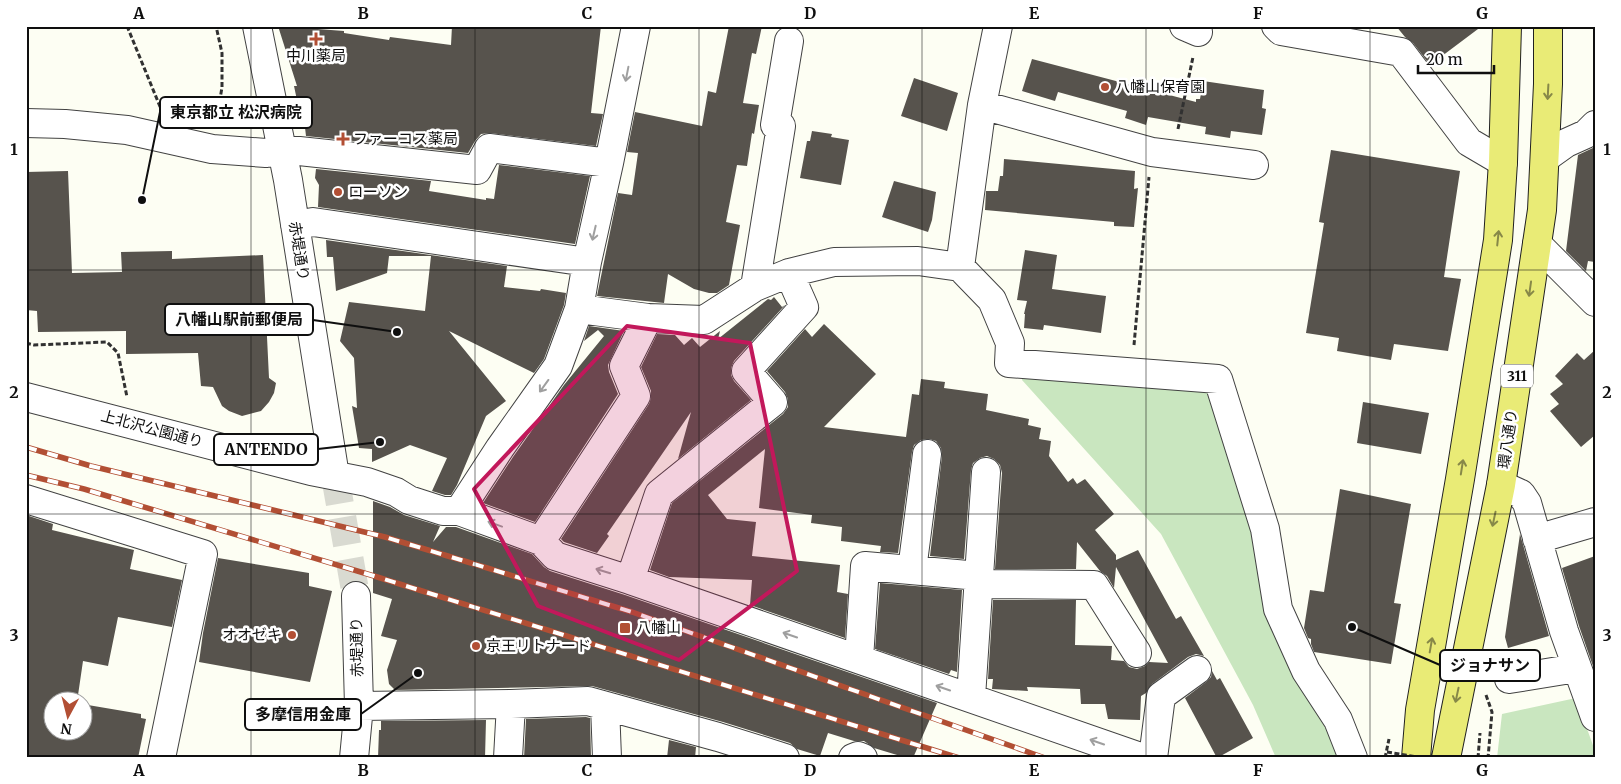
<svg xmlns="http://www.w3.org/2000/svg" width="1621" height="784" viewBox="0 0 1621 784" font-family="Merriweather,'Noto Sans JP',serif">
<rect width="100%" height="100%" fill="#fdfef3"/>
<!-- green -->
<path fill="#c9e6bf" d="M1022,364L1218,379L1278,609L1353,758H1276L1253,705L1161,534L1022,380Z
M1576,698L1595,751V758H1497L1502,714Z"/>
<!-- building -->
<path fill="#57534d" d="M278,26L344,31V33L389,40L390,37L451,45L452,26H601L591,113L603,114L596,146L490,133L481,134L475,141L468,153L306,136L304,119H301L294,86H297Z
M729,26H762L756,54L752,53L743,103L759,105L754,134L752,133L747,166L737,165L726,222L740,225L729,285L717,293H709L694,289L668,274L664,303L597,296L618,193L632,195L638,153L627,152L635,112L702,126L708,91L716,93Z
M1396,26H1482L1430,65L1413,43L1405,37Z
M1032,59L1196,102V99H1200L1203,81L1264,90L1262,108L1266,109L1262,135L1231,131L1230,138L1205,134L1206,127L1148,117L1146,125L1125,118L1127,111L1058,92L1055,101L1022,91Z
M914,78L958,93L947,131L901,116Z
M812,131L832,134L831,137L849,140L841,185L800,178L807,141H810Z
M1595,147V262L1588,261L1586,271L1566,251L1578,155Z
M1331,150L1460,171L1444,277L1461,279L1448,351L1394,344L1391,360L1337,351L1339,338L1306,333L1324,223L1319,222Z
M1004,159L1135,171L1134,189L1138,188L1134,227L1114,226V222L985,210L986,191H998L1000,176H1003Z
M499,165L590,176L575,244L318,207L319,185L315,178L316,169L431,181L429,191L486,200V198L494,199Z
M68,171L72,273L122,272L121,252L172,251V259L263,255L269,378L276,383L274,393L269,402L261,411L242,416L229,411L222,406L213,387L201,386L198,353L126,354V331L38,332L37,311L26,310V172Z
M894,181L936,192L932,220L928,232L882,217Z
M326,240L507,266L504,287L540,291L541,289L566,293L564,305L544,359L534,373L449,331L506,401L486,416L457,485L451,495H445L432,491L447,458L410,445L372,462V449L359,448L352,406L357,408L354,358L340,341L349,302L425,311L431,256H389L387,273L336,291L333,257H327Z
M1025,250L1057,255L1052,289L1106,296L1101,333L1044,325L1043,330L1024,328L1025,314H1024L1027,301L1017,300Z
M774,297L782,307L785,305L734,361L731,368V375L734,381L751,400L678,459L691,412L607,534L609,536L597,553L564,542L561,539L649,404L651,398V391L641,367L657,334L675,335L684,345L692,338L700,347L720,331L718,339L768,299L771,300Z
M824,324L876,374L824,427L906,437L912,394L919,395L921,379L945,382L944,388L988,394L986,410L1029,419L1028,425L1041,428L1039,439L1051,441L1049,456L1068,482L1073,478L1077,484L1085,479L1114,514L1095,530L1116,555V560L1138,550L1176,619L1181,616L1204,656L1196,654L1188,657L1152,684L1146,693L1141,696L1140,720L1108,719L1105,704H1081L1080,689L1027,687L1028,691L992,689L993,679H988L993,600H1076L1075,645L1112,646L1111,660L1124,661L1129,667L1137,669L1145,666L1149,662L1168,663L1116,567L1114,588L1107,576L1100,571L1077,542L1076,569H995L1002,473L1000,465L994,459L987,456L980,458L973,463L971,470L964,559L930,556L942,456L941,448L936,441L929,439L921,440L914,445L912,452L898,553L880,552L881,546L841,541L842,527L811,523L812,515L759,508L765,449L708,495L727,519L756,522L752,556L840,565L837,592L848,594L845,638L750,605L752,580L669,577L650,570L672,503L783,414L788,407V399L785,392L767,371L805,329L812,337Z
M589,326L624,331L608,365L609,372L618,394L535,522L483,503L513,457L564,385L604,336L598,330L584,341Z
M1595,350V435L1581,447L1550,411L1559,404L1550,394L1563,384L1555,376L1577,353L1584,360Z
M1363,402L1429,413L1421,454L1357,443Z
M1340,489L1411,504L1394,603L1401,604L1391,664L1314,652L1311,644V639L1308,638L1304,628L1310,590L1324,592Z
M373,501L390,507L404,515L440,526L433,542L446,527H456L532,554L544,567L550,571L625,595L937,703L913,758H907L874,748L864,741H854L828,733L820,756L797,749L790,743L723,722L592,686L395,690L389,684L387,670L397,640L381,636L392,599L373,593Z
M26,515L53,524L52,530L134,550L130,569L182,580L172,627L118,617L108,666L83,661L77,702H52V732H82V704L141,714V718L146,719L138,758H26Z
M1520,534L1549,636L1508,648L1505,637Z
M1595,556V669H1594L1579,626L1562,568Z
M218,558L309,573V586L332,591L310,682L199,662L203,633Z
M880,583L962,590L957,672L951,670L949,674L875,649Z
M1212,671L1217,680L1220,678L1253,738L1217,758L1185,698L1206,682L1211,677Z
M586,717L590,718L591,758H524L526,719Z
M486,720L485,758H378L379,730H381V721Z
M669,740L696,747L695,758H667Z"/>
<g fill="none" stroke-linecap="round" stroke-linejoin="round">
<!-- minor-tunnel -->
<path stroke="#d9dad1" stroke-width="28" stroke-dasharray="28 14" stroke-linecap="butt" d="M335,476L356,596"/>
<!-- minor casing -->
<g stroke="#424242" stroke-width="30">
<path id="minor" d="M257,26L288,180L335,476
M1184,26L1198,32
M1276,26L1281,31L1401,52L1469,142L1503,162
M982,105L1152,152L1254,165
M26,123L65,124L127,130L212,149L266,153L281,150L299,151L477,170L489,148L609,163
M1545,158L1566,143L1586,134L1595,125
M295,225L313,222L587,262
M1537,244L1595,302
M960,267L982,105L998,26
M755,287L781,126L775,125L789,41
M579,309L648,318L704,320L755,287L789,273L834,262L918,261L960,267L992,300L1010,343L1009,363L1218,379L1265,529L1278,609L1306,671L1338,720L1353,758
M26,397L311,471L367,482L396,492L409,500L443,511H459L541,541L555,556L630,580L1143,758
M1501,485L1521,494L1527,503L1564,631L1595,717
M26,499L203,554L161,758
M459,511L500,448L558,366L579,309L587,262L609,163L636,26
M1537,539L1595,522
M541,541L636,396L624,366L648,318
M912,570L927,454
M979,576L986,472
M630,580L659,494L773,402L746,371L804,307L789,273
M978,584L1094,585L1137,653
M859,659L865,566L979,576L971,697
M1509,679L1577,668
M359,706L511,704L588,701L718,737L785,758
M605,706L607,758
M354,758L359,706L356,596
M508,758L511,704
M853,758L858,756L863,758
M1153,758L1161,696L1197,670"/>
</g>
<!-- major casing -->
<g stroke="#202020" stroke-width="30">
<path id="major" d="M1416,758L1420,710L1460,479L1498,240L1503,162L1507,26
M1446,758L1501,485L1542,210L1548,84V26"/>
</g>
<!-- path -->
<path stroke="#313131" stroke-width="3" stroke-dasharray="5 2.5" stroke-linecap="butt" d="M127,26L161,109
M216,124L222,87V53L216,26
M1178,129L1193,57
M26,343L34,345L107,342L118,353L127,397
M1134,345L1149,177
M1486,695L1492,712L1488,758
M1385,758L1389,739
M1478,758L1480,733"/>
<!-- minor -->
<use href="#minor" stroke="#fff" stroke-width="28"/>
<!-- major -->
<use href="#major" stroke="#e9eb76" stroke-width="28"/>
<!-- rail casing -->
<g stroke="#b24f34" stroke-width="5.5">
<path id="rail" d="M26,447L91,466L385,537L461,560L632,612L1045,758
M26,475L84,489L374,576L959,758"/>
</g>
<!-- rail -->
<use href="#rail" stroke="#fff" stroke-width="4" stroke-dasharray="11" stroke-linecap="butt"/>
<!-- path-bridge -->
<path stroke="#313131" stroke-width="3" stroke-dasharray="5 2.5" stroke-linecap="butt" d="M1387,752L1423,758"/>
</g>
<!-- one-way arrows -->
<defs><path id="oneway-shaft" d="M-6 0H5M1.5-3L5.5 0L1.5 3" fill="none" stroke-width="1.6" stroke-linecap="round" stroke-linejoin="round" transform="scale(1.25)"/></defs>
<g stroke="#9f9f9f">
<use href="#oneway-shaft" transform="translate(627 74) rotate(101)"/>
<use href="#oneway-shaft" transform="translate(594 233) rotate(103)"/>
<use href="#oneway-shaft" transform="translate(544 386) rotate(126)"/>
<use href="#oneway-shaft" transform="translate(495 524) rotate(-160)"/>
<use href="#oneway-shaft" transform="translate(603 571) rotate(-163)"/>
<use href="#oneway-shaft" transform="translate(790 635) rotate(-161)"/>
<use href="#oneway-shaft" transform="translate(943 688) rotate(-161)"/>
<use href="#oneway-shaft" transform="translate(1097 742) rotate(-161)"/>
</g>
<g stroke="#878848">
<use href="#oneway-shaft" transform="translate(1548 92) rotate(93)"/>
<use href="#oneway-shaft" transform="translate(1498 238) rotate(-84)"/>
<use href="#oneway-shaft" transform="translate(1530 289) rotate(98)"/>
<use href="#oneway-shaft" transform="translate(1462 467) rotate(-81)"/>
<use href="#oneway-shaft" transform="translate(1494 519) rotate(102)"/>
<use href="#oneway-shaft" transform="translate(1431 645) rotate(-80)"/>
<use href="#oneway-shaft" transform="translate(1457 695) rotate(102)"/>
</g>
<!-- marked area -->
<path fill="#c2185b" fill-opacity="0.2" stroke="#c2185b" stroke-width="4" stroke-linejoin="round" d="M627,326L750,343L797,571L679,660L538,606L474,489Z"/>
<!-- grid -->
<path fill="none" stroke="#0f0f0f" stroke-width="1" stroke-opacity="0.55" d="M251,26V758M475,26V758M699,26V758M922,26V758M1146,26V758M1370,26V758M26,270H1595M26,514H1595"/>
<!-- markers -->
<g fill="#b24f34" stroke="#fff" stroke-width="2">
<path d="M313.5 31.5h5v5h5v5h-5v5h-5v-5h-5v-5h5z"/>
<circle cx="1105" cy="87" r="5"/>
<path d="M340.5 131.5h5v5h5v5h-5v5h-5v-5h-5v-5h5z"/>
<circle cx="338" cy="192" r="5"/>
<rect x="619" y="622" width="12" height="12" rx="2.5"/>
<circle cx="292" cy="635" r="5"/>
<circle cx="476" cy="646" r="5"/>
</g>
<g text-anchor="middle" stroke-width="5" stroke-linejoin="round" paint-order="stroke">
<!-- shield labels -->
<rect fill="#fff" stroke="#575757" stroke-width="1" x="1501" y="364.5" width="32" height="23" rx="4"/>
<g font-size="14" font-weight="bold" fill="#0f0f0f">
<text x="1517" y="381">311</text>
</g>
<!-- poi labels -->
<g font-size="15" fill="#0f0f0f" stroke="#fff" text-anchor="start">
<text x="316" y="61" text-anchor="middle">中川薬局</text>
<text x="1115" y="92">八幡山保育園</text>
<text x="353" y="144">ファーコス薬局</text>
<text x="348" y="197">ローソン</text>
<text x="636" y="633">八幡山</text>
<text x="282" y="640" text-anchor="end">オオゼキ</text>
<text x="486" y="651">京王リトナード</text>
</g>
<!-- street labels -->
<g font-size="15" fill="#0f0f0f" stroke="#fff">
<text transform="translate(299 251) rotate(81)" y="5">赤堤通り</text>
<text transform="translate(152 429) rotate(15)" y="5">上北沢公園通り</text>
<text transform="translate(1508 439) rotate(-82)" y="5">環八通り</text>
<text transform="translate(357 647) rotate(-91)" y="5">赤堤通り</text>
</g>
</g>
<!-- callouts -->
<path fill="none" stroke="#0f0f0f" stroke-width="2" d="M142 200L160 112M397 332L313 320M380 442L318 449M1352 627L1440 665M418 673L361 714"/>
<g fill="#0f0f0f" stroke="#fff" stroke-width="2">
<circle cx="142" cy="200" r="5"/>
<circle cx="397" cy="332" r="5"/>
<circle cx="380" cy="442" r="5"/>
<circle cx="1352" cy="627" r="5"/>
<circle cx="418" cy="673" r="5"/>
</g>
<g fill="#fff" stroke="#0f0f0f" stroke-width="2">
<rect x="160" y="97" width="152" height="31" rx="5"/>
<rect x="165" y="304" width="148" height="31" rx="5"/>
<rect x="214" y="434" width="104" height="31" rx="5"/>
<rect x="1440" y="650" width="100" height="31" rx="5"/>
<rect x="245" y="699" width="116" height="31" rx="5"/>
</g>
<g font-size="16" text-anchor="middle" font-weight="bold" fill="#0f0f0f">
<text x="236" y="118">東京都立 松沢病院</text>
<text x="239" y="325">八幡山駅前郵便局</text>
<text x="266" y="455">ANTENDO</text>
<text x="1490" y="671">ジョナサン</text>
<text x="303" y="720">多摩信用金庫</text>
</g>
<!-- border -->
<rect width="1621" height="784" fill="none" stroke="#ffffff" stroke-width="55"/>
<!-- north arrow -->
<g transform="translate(68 716) rotate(187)"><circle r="24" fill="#ffffff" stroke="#9f9f9f"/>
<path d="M0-4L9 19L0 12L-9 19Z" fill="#b24f34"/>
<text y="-8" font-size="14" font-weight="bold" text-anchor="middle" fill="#0f0f0f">N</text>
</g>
<!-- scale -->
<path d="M1418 65v8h76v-8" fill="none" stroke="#0f0f0f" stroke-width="2.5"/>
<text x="1426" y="65" font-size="15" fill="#0f0f0f" stroke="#ffffff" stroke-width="4" paint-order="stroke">20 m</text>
<rect x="28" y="28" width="1566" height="728" fill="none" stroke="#0f0f0f" stroke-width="2"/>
<g font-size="16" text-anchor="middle" font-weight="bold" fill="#0f0f0f">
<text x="139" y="19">A</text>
<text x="363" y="19">B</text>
<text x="587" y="19">C</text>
<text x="810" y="19">D</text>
<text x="1034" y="19">E</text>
<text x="1258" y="19">F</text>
<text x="1482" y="19">G</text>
<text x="14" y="155">1</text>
<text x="1607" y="155">1</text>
<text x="14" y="398">2</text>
<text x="1607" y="398">2</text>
<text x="14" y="641">3</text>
<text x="1607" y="641">3</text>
<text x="139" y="776">A</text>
<text x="363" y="776">B</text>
<text x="587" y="776">C</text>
<text x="810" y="776">D</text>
<text x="1034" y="776">E</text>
<text x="1258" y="776">F</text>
<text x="1482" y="776">G</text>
</g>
</svg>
